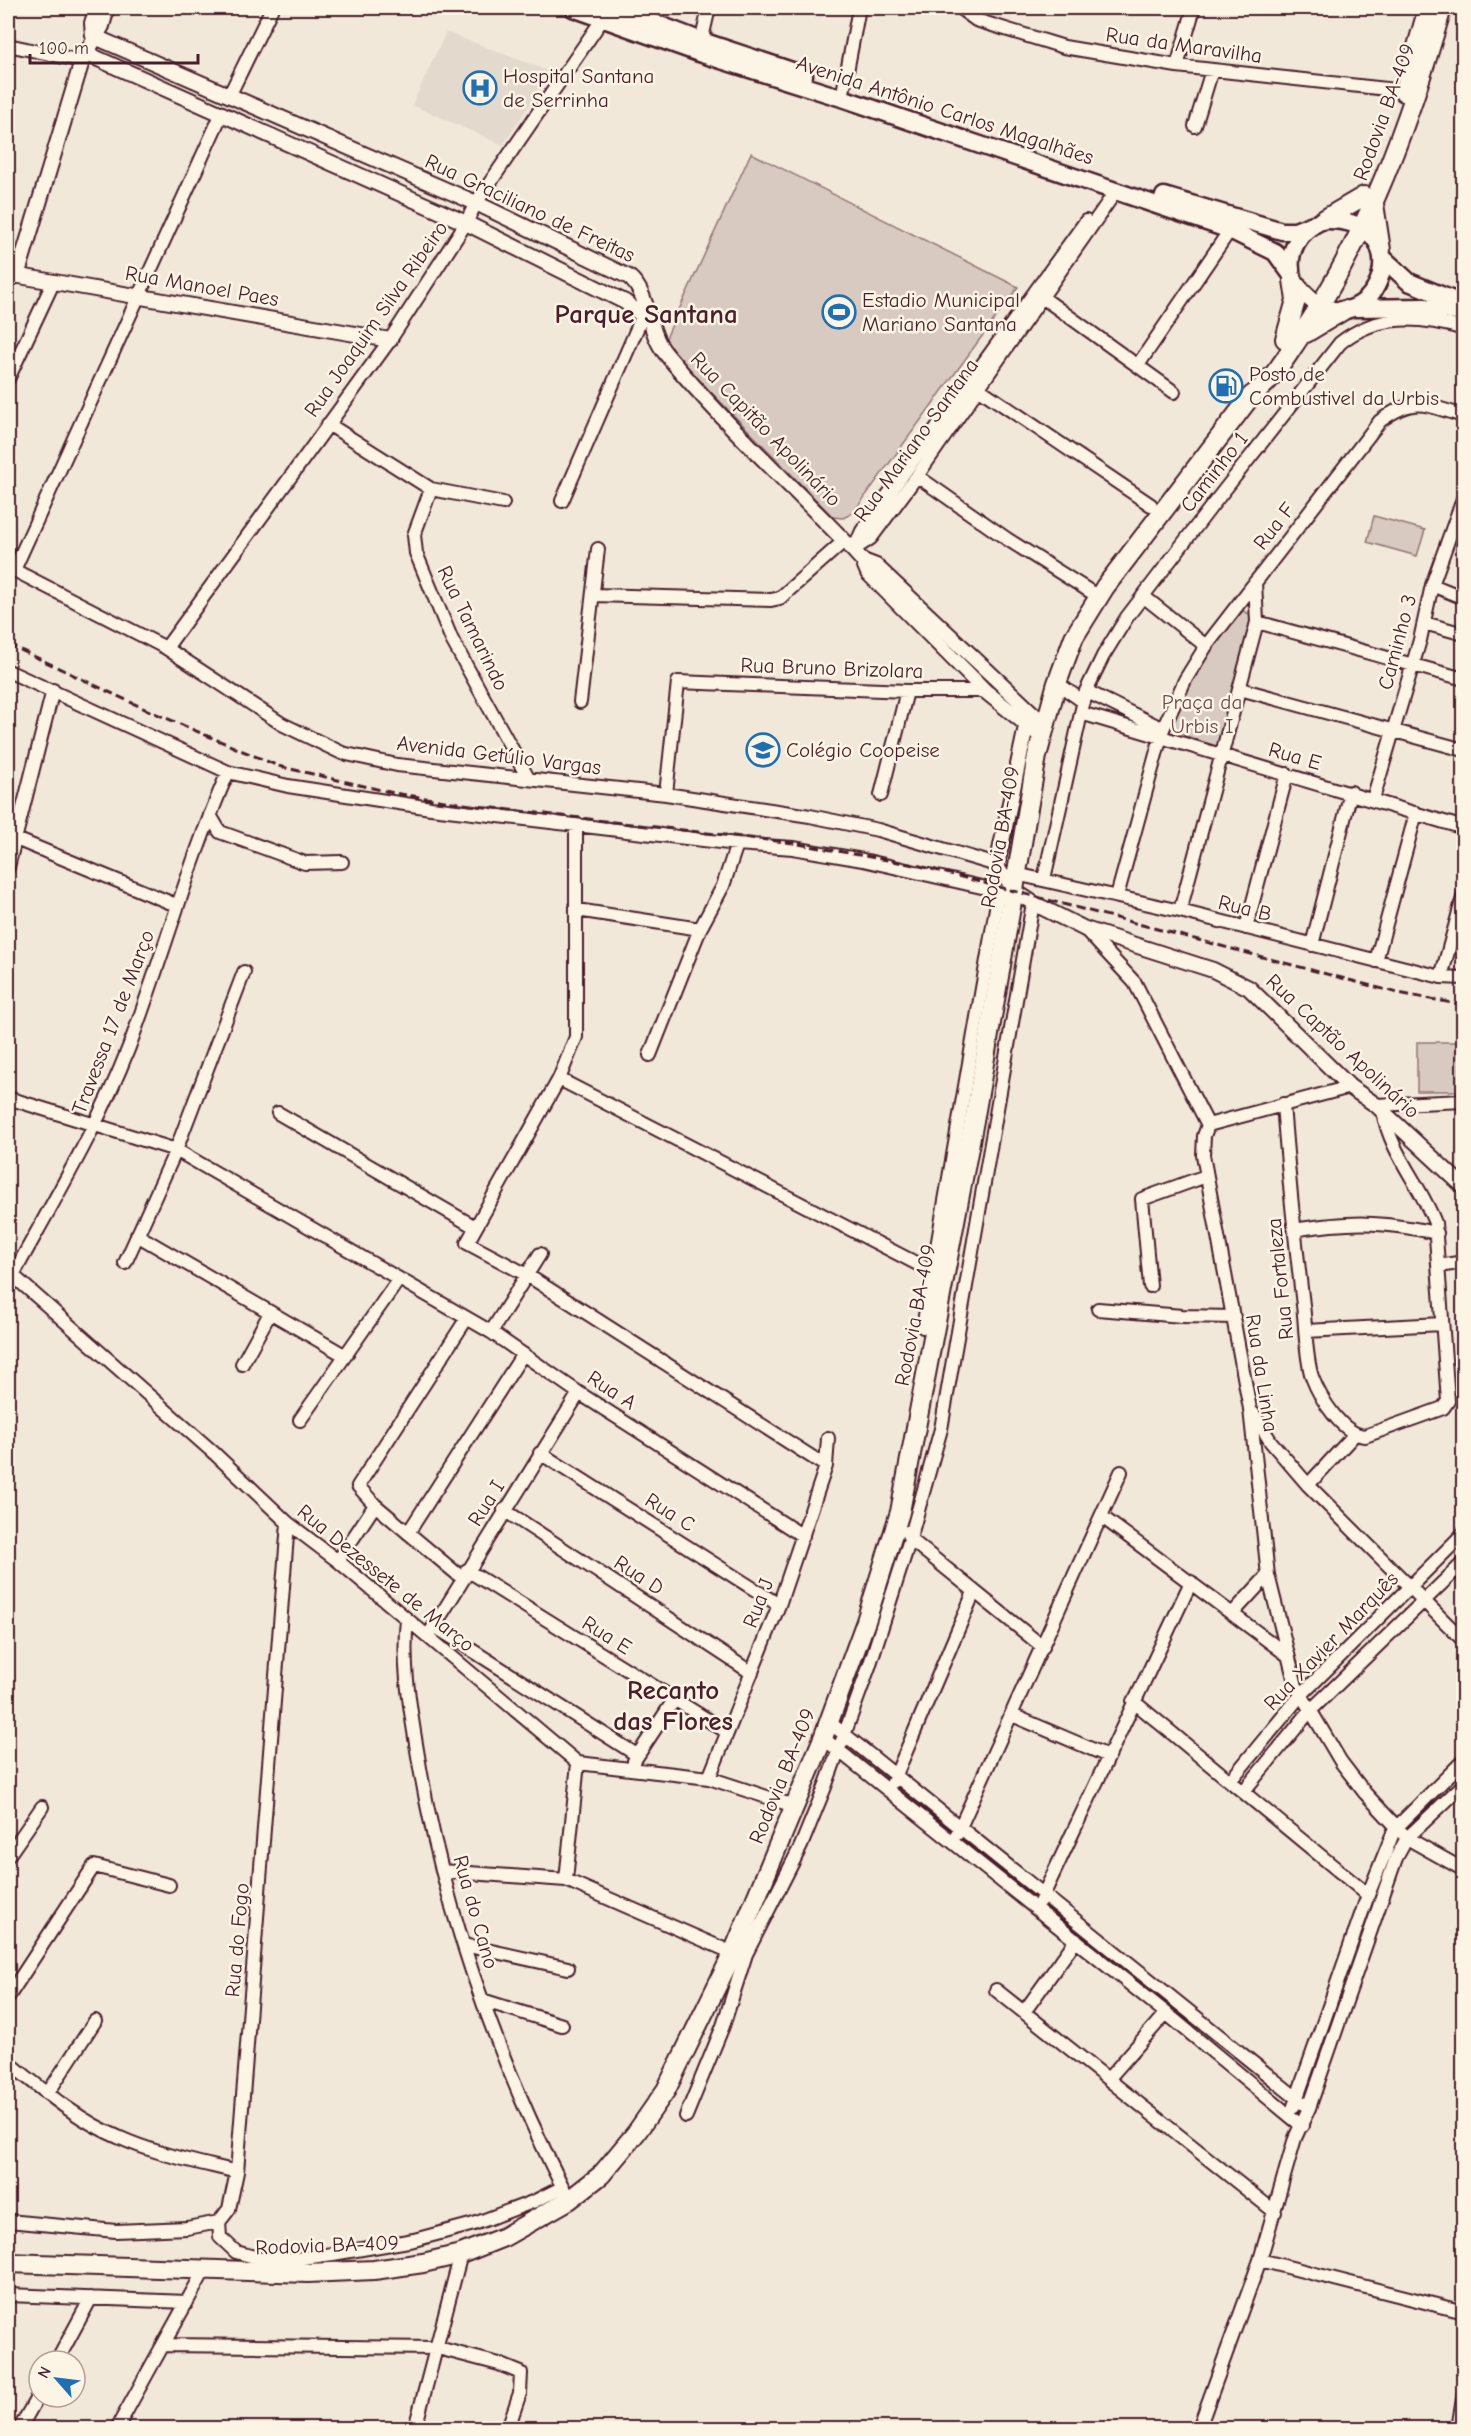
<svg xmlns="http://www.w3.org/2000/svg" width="1471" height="2436" viewBox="0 0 1471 2436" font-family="'Comic Neue',sans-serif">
<rect width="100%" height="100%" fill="#f1e8da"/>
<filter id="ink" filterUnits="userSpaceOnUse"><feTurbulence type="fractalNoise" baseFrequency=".0167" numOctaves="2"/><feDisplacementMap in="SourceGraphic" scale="12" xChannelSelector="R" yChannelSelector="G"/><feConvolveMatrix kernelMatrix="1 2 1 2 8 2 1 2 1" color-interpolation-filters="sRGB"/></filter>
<g filter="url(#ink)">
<!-- built -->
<path fill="#e4d9cd" d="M446,32L551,72L503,145L412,105Z"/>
<!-- green -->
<path fill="#d8cac0" stroke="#917476" stroke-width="1.5" d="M751,153L1018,287L853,513L843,518L833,517L669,349L666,338Z
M1374,516L1425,530L1417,556L1367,542Z
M1243,611L1256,617L1219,750L1167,727L1208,652Z
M1417,1042H1463V1091H1417Z"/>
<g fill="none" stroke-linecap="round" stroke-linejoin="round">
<!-- minor casing -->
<g stroke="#4a1f2b" stroke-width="16">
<path id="minor" d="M965,8V12L976,20L1064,47L1177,66L1405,91
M8,45L82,61
M700,47L709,8
M1177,66L1194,8
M230,94L272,8
M842,98L859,8
M1195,126L1212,70
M1042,297L1174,392
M1138,365L1230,230
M8,379L53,283
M978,388L1151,505
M328,424L431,489L414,535L416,553L452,640L528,778
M917,476L1007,539L1091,592
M431,489L503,503
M562,501L646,308
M854,549L862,531L1086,221
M853,550L871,538L917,476L1116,191
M8,567L166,648L282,724L342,753L397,765L666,794L810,816L878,830L997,865L1013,890
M14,570L222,113
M1432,585L1464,598
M594,595L771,600L780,598L844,541
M1143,596L1206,646
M1257,622L1464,679
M1424,623L1464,634
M166,648L390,340L466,223L476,203L606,14
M8,671L228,772L288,786L431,808L737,844L793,848L863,860L999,891L1012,898
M1057,683L1084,702
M1240,689L1464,750
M1086,691L1163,729
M580,702L598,549
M1081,713L1464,828
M666,794L678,682L907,691H985
M881,795L907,691
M1373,799L1420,640L1432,585L1464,496
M210,815L220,832L305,863L342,862
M576,824V1037L559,1079L467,1243L527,1275L826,1466
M16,839L176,905
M8,867L53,690
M1016,874L1180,911L1441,977L1464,978
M1044,879L1086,691L1103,656L1127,617L1211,507L1340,343C1377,313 1420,316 1464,329
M1117,896L1163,729L1185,680L1206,646L1380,421C1415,395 1425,405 1464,416
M577,910L700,929L723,886L737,844
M1180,911L1257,622L1255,582
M1246,928L1287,774
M1085,929L1135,983L1208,1125L1204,1136L1203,1155L1250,1409L1268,1575L1296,1686L1341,1762L1365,1793L1407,1838L1464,1870
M1312,945L1351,792
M1376,961L1416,813
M1441,977L1464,894
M650,1055L700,929
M559,1079L939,1275
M8,1098L176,1150L491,1332L579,1393L803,1536
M1283,1104C1288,1171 1295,1238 1303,1305C1306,1328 1305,1355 1312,1377C1320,1398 1342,1434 1365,1436L1443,1408L1448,1401L1435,1223C1420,1184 1391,1154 1383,1112
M1376,1105L1464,1101
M278,1113L475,1227
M1208,1125L1350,1087
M1294,1230C1351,1221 1379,1221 1437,1233
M137,1235L344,1355
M125,1263L176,1150L244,972
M1439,1266L1464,1262
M8,1271L214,1453L288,1523L338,1561L578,1763L709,1778L794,1806
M13,1275C54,1200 98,1127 129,1047C163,956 189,862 228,772
M1150,1286L1142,1199L1206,1176
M1098,1309L1182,1316L1234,1317
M923,1327L999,891
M1306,1331L1442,1324
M491,1332L540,1254
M242,1364L270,1313
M1253,1413L1271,1442L1308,1485L1464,1641
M300,1420L399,1279
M540,1453L779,1605
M1308,1485L1355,1434
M504,1510L752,1673
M1101,1516L1286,1654
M907,1532L910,1539L1043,1647
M408,1533L523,1354
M338,1561L375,1505
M467,1570L727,1732
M462,1578L375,1505L358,1486L467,1318
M1233,1613L1268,1575
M407,1620C402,1664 410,1707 417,1750C442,1907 497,2059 569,2200
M434,1626L637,1755
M428,1636L579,1393
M1133,1701L1368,1895
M1012,1715L1108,1756
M829,1722L1309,2108
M823,1738L1166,2013L1302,2126
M634,1761L674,1700
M709,1778L779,1605L826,1466L828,1438
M1230,1781L1300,1696L1464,1533
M893,1782L974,1592
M1243,1792L1310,1711L1464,1562
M957,1834L1121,1472
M8,1856L42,1807
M442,1871L566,1880L733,1953
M566,1880L578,1763
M1041,1900L1191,1582
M464,1945L568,1968
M996,1990L1275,2212
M8,1997L94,1866L169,1885
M482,2000L562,2025
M1024,2012L1076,1940
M8,2062C42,2089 77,2120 118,2137C155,2154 197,2162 237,2172
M1109,2078L1166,2013
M48,2093L95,2021
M1294,2106L1368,1895L1393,1833L1397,1827L1464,1760
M686,2116L723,2026L746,1954L801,1846L825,1787L869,1667L910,1539L941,1429L1033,903
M8,2221L116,2231L187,2228L219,2222L229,2209L237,2172L288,1523
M219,2222L220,2237L236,2252L262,2259H295L333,2254L414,2240L474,2224L535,2201L563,2187
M1260,2260L1464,2312
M8,2295L187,2302
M163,2345L438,2348L499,2364L521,2373L520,2393L508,2428
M57,2361L91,2298
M20,2428L39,2394
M117,2428L205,2269
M415,2428L461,2254
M1199,2428L1260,2260L1295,2138L1309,2108L1396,1858L1407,1838L1464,1784
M1458,2428L1464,2393"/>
</g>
<!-- tertiary casing -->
<g stroke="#4a1f2b" stroke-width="18">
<path id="tertiary" d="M93,36L476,203L629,277C650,294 647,332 666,354C724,424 791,485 853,550L863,561L868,573L985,691L1042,737
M93,36L92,23L97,8
M85,53L466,223L625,302L648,320
M8,274L390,340
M17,276L82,61L102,26L107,8
M863,561L876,566L1045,725
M997,865L1028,717
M1013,890L1033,903L1085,929L1213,970L1249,988L1350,1087L1376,1105L1464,1187"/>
</g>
<!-- secondary casing -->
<g stroke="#4a1f2b" stroke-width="21">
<path id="secondary" d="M573,8L699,53L842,98L1230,230L1275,252L1291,274
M615,8L702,41L804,75
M1164,196L1282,231H1295L1313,224
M1323,220C1438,217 1362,375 1293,280C1285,253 1298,231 1323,220Z
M1383,258L1409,282L1460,303
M1356,308L1424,307L1464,313"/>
</g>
<!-- primary casing -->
<g stroke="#4a1f2b" stroke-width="22">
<path id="primary" d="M1404,92L1428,8
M1374,204L1381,250
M1323,220L1364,196
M1306,333L1344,310
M1285,339L1296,300L1293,280
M8,2263L308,2273L374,2270L423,2263L461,2254L504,2237L569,2200L601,2175L636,2133L666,2090L733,1953L823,1738L866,1621L900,1512L976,1110L1037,756L1057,683L1074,637L1105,587L1251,396C1274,380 1287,355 1303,332C1369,233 1409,122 1442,8"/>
</g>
<!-- minor -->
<use href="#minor" stroke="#fcf5e5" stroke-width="12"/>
<!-- tertiary -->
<use href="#tertiary" stroke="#fcf5e5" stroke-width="14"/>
<!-- secondary -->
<use href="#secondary" stroke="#fcf5e5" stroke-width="16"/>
<!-- primary -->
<use href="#primary" stroke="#fcf5e5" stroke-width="18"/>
<!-- rail -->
<path stroke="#4a1f2b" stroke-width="3" stroke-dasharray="9 4.5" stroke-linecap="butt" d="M8,644L145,709L278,766L394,793L477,806L793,843L920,866L1398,993L1464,1005"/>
</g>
</g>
<!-- icons -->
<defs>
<g id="hospital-ring" transform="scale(1.725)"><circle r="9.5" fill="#fcf5e5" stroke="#1f6fb2" stroke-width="1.5"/><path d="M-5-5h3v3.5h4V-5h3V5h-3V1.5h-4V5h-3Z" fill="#1f6fb2"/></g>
<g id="stadium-ring" transform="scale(1.725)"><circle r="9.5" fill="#fcf5e5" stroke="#1f6fb2" stroke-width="1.5"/><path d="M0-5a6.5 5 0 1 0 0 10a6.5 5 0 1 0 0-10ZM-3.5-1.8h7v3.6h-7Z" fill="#1f6fb2"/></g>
<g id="fuel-ring" transform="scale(1.725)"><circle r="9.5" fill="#fcf5e5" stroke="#1f6fb2" stroke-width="1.5"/><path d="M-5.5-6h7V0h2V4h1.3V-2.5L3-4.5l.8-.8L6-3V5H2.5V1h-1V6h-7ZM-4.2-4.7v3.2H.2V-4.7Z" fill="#1f6fb2"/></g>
<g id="school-ring" transform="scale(1.725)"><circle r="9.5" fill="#fcf5e5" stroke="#1f6fb2" stroke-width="1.5"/><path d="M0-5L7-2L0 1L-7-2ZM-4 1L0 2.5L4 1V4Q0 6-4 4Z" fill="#1f6fb2"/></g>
</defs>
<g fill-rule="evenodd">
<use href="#hospital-ring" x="480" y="88"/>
<use href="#stadium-ring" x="839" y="312"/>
<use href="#fuel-ring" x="1226" y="386"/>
<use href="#school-ring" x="763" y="750"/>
</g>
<g text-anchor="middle" stroke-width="5" stroke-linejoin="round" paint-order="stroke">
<!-- street labels -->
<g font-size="21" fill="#4a1f2b" stroke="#fcf5e5">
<text transform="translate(1184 45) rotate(8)" y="7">Rua da Maravilha</text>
<text transform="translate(945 110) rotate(18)" y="7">Avenida Antônio Carlos Magalhães</text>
<text transform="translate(1384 112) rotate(-70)" y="7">Rodovia BA-409</text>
<text transform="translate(530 208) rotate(25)" y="7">Rua Graciliano de Freitas</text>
<text transform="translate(202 286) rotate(10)" y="7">Rua Manoel Paes</text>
<text transform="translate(376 319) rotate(-55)" y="7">Rua Joaquim Silva Ribeiro</text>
<text transform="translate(766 429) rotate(46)" y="7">Rua Capitão Apolinário</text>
<text transform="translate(916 440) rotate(-54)" y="7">Rua Mariano Santana</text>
<text transform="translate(1214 472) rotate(-52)" y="7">Caminho 1</text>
<text transform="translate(1274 526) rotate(-52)" y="7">Rua F</text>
<text transform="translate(473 628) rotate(64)" y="7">Rua Tamarindo</text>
<text transform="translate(1397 642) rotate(-75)" y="7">Caminho 3</text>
<text transform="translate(832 668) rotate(2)" y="7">Rua Bruno Brizolara</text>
<text transform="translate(499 755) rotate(7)" y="7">Avenida Getúlio Vargas</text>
<text transform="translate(1295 756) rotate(16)" y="7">Rua E</text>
<text transform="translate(1000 837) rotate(-80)" y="7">Rodovia BA-409</text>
<text transform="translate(1245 908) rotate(14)" y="7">Rua B</text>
<text transform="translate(113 1022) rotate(-69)" y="7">Travessa 17 de Março</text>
<text transform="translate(1343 1046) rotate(43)" y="7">Rua Captão Apolinário</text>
<text transform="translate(1280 1279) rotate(-96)" y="7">Rua Fortaleza</text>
<text transform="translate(915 1315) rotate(-79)" y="7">Rodovia BA-409</text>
<text transform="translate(1262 1373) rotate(81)" y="7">Rua da Linha</text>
<text transform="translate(612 1390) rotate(33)" y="7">Rua A</text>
<text transform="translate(486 1503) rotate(-58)" y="7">Rua I</text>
<text transform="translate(670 1512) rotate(32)" y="7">Rua C</text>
<text transform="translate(639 1575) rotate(33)" y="7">Rua D</text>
<text transform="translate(386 1578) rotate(39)" y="7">Rua Dezessete de Março</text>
<text transform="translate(758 1603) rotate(-69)" y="7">Rua J</text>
<text transform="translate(607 1635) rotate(32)" y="7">Rua E</text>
<text transform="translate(1331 1641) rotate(-46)" y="7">Rua Xavier Marquês</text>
<text transform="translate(782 1776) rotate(-68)" y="7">Rodovia BA-409</text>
<text transform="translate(476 1912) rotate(74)" y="7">Rua do Cano</text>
<text transform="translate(237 1940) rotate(-85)" y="7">Rua do Fogo</text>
<text transform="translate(327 2245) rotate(-2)" y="7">Rodovia BA-409</text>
</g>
<!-- poi labels -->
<g font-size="21" fill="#4a1f2b" stroke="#fcf5e5" text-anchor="start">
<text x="503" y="83">Hospital Santana<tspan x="503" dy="24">de Serrinha</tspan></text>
<text x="862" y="307">Estadio Municipal<tspan x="862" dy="24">Mariano Santana</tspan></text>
<text x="1249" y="381">Posto de<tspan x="1249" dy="24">Combustivel da Urbis</tspan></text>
<text x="786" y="757">Colégio Coopeise</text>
</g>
<!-- park labels -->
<g font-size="21" fill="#6e4a50" stroke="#fcf5e5">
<text x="1202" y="709">Praça da<tspan x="1202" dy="24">Urbis I</tspan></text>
</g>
<!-- district labels -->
<g font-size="27" font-weight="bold" fill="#4a1f2b" stroke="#fcf5e5">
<text x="646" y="323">Parque Santana</text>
<text x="673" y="1699">Recanto<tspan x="673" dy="31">das Flores</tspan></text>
</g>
</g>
<!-- margin -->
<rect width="1471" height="2436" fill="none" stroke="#fcf5e5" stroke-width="30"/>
<rect x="15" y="15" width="1441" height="2406" fill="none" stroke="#4a1f2b" stroke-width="2" filter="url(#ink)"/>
<!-- north arrow -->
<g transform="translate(57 2379) rotate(298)"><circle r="28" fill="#fcf5e5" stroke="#b59f9b" stroke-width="1.5"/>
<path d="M0-4.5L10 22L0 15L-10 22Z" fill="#1f6fb2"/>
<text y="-9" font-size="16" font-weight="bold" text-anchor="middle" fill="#4a1f2b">N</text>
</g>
<!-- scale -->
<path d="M30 54v9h168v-9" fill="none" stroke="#4a1f2b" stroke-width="3"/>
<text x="39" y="54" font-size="18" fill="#4a1f2b" stroke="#fcf5e5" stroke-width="4.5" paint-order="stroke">100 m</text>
</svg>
